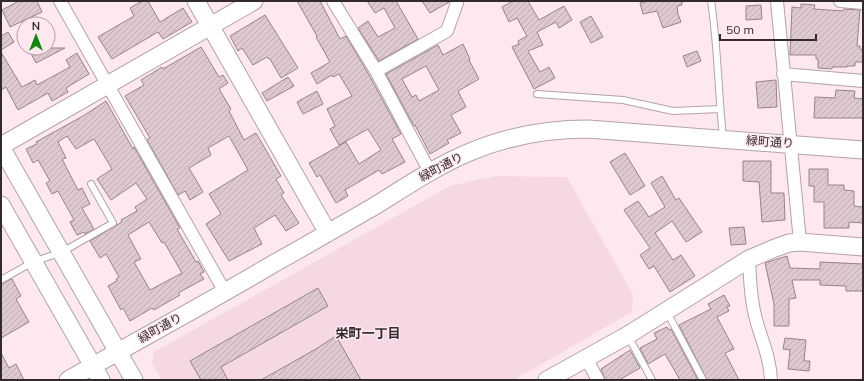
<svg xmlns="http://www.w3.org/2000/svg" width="864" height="381" viewBox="0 0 864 381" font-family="Mulish,'Noto Sans JP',sans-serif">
<defs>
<pattern id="building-hatch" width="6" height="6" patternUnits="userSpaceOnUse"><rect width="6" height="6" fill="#dec9d1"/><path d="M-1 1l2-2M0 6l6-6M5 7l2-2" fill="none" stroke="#bfadb4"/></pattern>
</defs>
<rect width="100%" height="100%" fill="#fde8f0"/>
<!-- built -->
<path fill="#f5d8e3" d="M496,176L567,177L633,295L632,312L514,380H162L152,363L154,352L450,186Z"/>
<!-- building -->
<path fill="url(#building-hatch)" stroke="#96848b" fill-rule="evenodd" d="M19,1H37L42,12L10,27L2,10Z
M142,1H148L160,22L183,8L192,22L163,39L158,32L112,59L98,37L134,16L130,8Z
M297,1H320L340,39L346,36L369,75L401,134L392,139L405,162L382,174L379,170L345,190L348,196L336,203L320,175L317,177L309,163L346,142L359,164L381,150L368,129L339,145L330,129L335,126L327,109L352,96L339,74L333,77L332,75L317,84L311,73L330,62L316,37L317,36Z
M367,1H396L418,39L379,61L358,28L368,21L378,37L395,28L384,8L375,13Z
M422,1H449V2L430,13Z
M513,1H528L539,20L564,6L572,20L559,28L556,22L537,32L543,45L528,51L540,72L549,67L555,78L534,89L512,47L519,44L518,41L527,36L517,18L509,22L502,7Z
M647,1H682V5L677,6L678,14L681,22L663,28L657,11L643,14L640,3Z
M801,4L815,5L814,9L843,11L844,9L860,10L857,46H860V49L863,50V62H855V66H847V67H832V69L818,68V59H816V55H790L792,7L801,8Z
M761,5L762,19L746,20V6Z
M265,15L298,68L281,78L270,59H269L267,57L253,65L242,48L238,51L230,36Z
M591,16L603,37L591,43L580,22Z
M8,32L14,42L1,50V36Z
M463,44L470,59L469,60L479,79L458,91L466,107L451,115L461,133L447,140L449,143L430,154L415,125L414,126L386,74L438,45L443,55ZM426,66L439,90L419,101L416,95L412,97L402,79Z
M201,47L219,77L223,75L228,83L219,89L231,109L229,111L244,140L256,133L281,176L276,179L284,193L281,195L299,223L286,231L275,215L254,228L262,244L229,261L206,224L221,214L209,194L248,170L229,136L208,148L211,155L189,168L203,192L190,200L185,191L178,195L147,140L150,138L125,96L144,85L141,80L162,67L163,69Z
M28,48H65L36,63Z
M697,51L701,61L687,67L683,56Z
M1,52L22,87L35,80L37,85L70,67L66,60L77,53L89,74L66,88L68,92L52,101L48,93L18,110L6,87L1,90Z
M288,77L294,86L267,101L262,93Z
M776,80L777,107L758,108L756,82Z
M836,90L855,91L854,98L863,99V118H814L815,97L835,98Z
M317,91L323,104L303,114L297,102Z
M106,101L133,149L134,147L180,228L177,229L196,262L198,261L204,272L200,274L204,279L178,293L180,295L154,310L152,308L130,321L123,308L121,310L108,286L117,281L116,279L119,277L106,254L100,258L90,241L122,222L121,220L137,211L135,207L147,199L136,183L111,200L97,179L112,169L94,139L76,149L67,136L58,142L66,158L62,159L78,190L82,188L90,204L82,208L94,229L85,234L84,232L77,235L70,222L74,220L58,191L52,194L46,183L50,181L38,160L33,163L26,149L37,144L36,142L83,116ZM149,222L162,243L164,242L182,273L150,290L134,262L141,259L128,235Z
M625,153L645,186L630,195L610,162Z
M743,161H771V193H784L785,220L762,222L759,182L743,181Z
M809,169H828V185H844V190L854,191V206L863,207V223L849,222V228H824V202H814V186H809Z
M662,176L676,200L679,198L702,232L686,242L672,221L655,233L673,260L681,255L695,276L670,292L654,266L649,269L640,255L650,248L624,210L638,201L649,217L665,207L651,183Z
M744,227L746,244L731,245L729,228Z
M787,256L790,268L820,269V262L863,264V291H846V286L820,285V280H792L796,298L789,299V326H774V304L765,263Z
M12,279L21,296L16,299L29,322L1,338V284Z
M318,288L328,306L221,367L228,380H201L190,361Z
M724,295L730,306L727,307L729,311L717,317L734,349L725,353L739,380H707L679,325L711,309L708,304Z
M667,327L669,330L671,329L698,380H680L665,354L648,364L640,348L657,339L654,333Z
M336,336L361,380H261L316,349Z
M785,338L806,340L804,361H810L809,371L788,369L790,350L783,349Z
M630,350L640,368L619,380H605L601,369Z
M1,353L9,368L16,364L24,380H1Z"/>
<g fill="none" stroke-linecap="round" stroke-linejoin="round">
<!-- lane casing -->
<g stroke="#b5a2a9" stroke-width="8">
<path id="lane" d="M711,1C718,46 718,92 723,137
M537,94L623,100L673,111L720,109
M1,280L33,262L62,252L113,223L91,184
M667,312L703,380
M628,336L652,380"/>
</g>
<!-- street casing -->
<g stroke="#b5a2a9" stroke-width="14">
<path id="street" d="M60,1L225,292
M333,1L376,71L430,172
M777,1L800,242
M840,1L863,3
M376,71L447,31L457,3L456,1
M783,74L863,81
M749,259C750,281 751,303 757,323C763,343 770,359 771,380
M586,358L598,380"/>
</g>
<!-- secondary casing -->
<g stroke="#b5a2a9" stroke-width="19">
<path id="secondary" d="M196,1L328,233
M1,146L254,1
M1,147L134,380
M1,205L101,380
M68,380C136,341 206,304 273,264C307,245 340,226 373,207C404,188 436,166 470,152C508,136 548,129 588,129L863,150
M547,380L628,335L749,259L775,248L789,243L800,242L863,247"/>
</g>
<!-- lane -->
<use href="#lane" stroke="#fff" stroke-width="6"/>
<!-- street -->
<use href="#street" stroke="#fff" stroke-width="12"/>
<!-- secondary -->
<use href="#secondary" stroke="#fff" stroke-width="17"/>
</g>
<g text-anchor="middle" stroke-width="3" stroke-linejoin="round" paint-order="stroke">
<!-- street labels -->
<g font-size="12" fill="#322a2d" stroke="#fde8f0">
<text transform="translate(770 142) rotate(4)" y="4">緑町通り</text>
<text transform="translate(441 167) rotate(-28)" y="4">緑町通り</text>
<text transform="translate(160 328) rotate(-29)" y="4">緑町通り</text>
</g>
<!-- neighbourhood labels -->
<g font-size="13" font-weight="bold" fill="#322a2d" stroke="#fde8f0">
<text x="368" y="338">栄町一丁目</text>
</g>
</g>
<!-- border -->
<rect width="864" height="381" fill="none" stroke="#322a2d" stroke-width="4"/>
<!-- north arrow -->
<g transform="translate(36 36)"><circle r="19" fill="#fde8f0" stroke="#ac9ca2"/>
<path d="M0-3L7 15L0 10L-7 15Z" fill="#0d880c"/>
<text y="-6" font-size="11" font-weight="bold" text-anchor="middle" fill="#322a2d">N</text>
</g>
<!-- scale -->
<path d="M720 34v6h96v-6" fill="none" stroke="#322a2d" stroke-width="2"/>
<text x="726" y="34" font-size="12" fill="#322a2d" stroke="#fde8f0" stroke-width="3" paint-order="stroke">50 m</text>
</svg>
